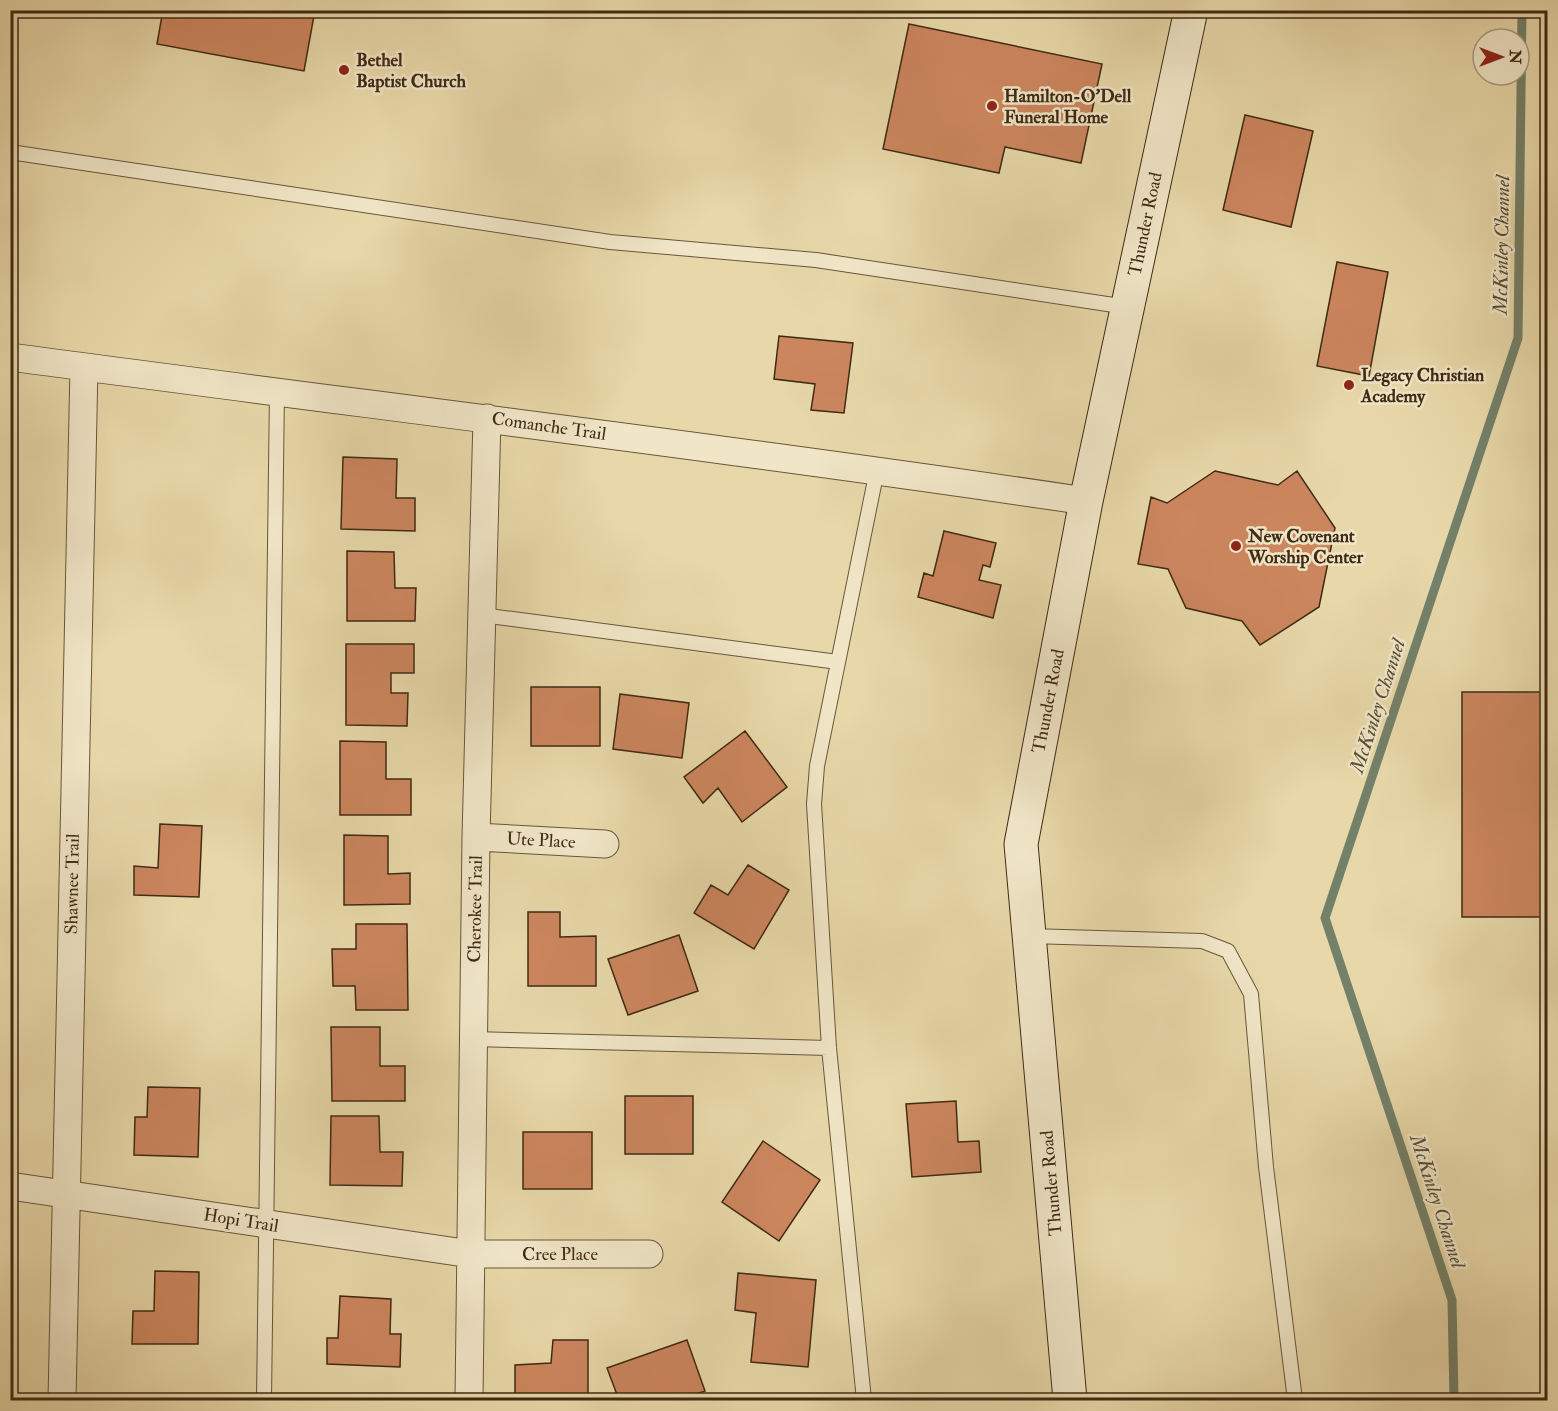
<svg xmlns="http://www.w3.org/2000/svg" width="1558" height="1411" viewBox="0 0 1558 1411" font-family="'IM FELL Double Pica',serif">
<rect width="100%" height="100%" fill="#e8d8a9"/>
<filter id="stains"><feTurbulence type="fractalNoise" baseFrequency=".00333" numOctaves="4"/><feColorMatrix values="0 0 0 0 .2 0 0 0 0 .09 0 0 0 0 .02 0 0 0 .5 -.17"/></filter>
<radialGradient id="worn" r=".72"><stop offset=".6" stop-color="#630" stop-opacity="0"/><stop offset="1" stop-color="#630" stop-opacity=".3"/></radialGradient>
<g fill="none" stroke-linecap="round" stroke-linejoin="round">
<!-- stream -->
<path stroke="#74816a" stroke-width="9" d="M1454,1400L1452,1300L1325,918L1518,338L1522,10"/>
</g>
<!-- building -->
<path fill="#cc865e" stroke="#3f2a14" stroke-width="1.5" d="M163,10H315L304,71L157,44Z
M909,24L1102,64L1081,163L1005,147L999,173L883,149Z
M1245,115L1313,131L1291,227L1223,210Z
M1337,262L1388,272L1369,376L1317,366Z
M779,336L853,343L844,413L811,410L815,384L774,379Z
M343,457L397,459L396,498H415V531L341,529Z
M1215,471L1278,485L1297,471L1335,528L1319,607L1260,645L1242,621L1186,608L1168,569L1138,564L1151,497L1167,503Z
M944,531L996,543L990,567L983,565L979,580L1001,585L993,618L918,597L924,573L933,576Z
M347,551L394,552L395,588H416L415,621H347Z
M346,644H414V673H391V693H408L407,726L346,725Z
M531,687H600V746H531Z
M1462,692H1548V917H1462Z
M620,694L689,703L682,758L613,749Z
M745,731L787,787L742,822L718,788L703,803L684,777Z
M340,741L386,742V779H411V815H340Z
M160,824L202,826L199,897L134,895V866L158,868Z
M344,835L388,836V874L410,873V904L344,905Z
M748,865L789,890L754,949L694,913L711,885L728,895Z
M528,912H560V937L596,936V986H528Z
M356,924H407L408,1010H356L355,986H333L332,949H356Z
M679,935L698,991L628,1015L608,959Z
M331,1027H380V1066H405V1101H332Z
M148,1087L200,1088L198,1157L134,1155L135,1117H147Z
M625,1096H693V1154H625Z
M956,1101L958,1142L979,1141L981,1172L912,1177L906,1104Z
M331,1116H379L380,1152H403L402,1186L330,1185Z
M523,1132H592V1189H523Z
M763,1141L820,1180L779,1241L722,1202Z
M155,1271L199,1272L198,1344H132L133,1311H154Z
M738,1273L816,1280L808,1367L751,1362L756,1313L735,1310Z
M340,1296L391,1299L390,1334H401L400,1367L327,1364V1338H338Z
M553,1340H588V1400H515V1365L551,1363Z
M687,1340L705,1391L679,1400H619L607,1368Z"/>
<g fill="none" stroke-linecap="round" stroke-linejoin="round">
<!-- lane casing -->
<g stroke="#695639" stroke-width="16">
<path id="lane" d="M10,152L610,242L816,260L1127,307
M482,615L838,662
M1029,936L1202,941L1228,951L1251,994L1266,1167L1295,1400
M473,1039L829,1048
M264,1400L277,391
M864,1400L829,1048L814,804L817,766L877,470"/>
</g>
<!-- street casing -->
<g stroke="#695639" stroke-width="29">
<path id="street" d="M10,357C369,405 728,448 1086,501
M476,837L605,844
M10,1186L471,1254H649
M62,1400L84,367
M469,1400L476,837L487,418"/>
</g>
<!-- secondary casing -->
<g stroke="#3f2a14" stroke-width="35">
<path id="secondary" d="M1070,1400L1021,844L1086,501L1191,10"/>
</g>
<!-- lane -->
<use href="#lane" stroke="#f0e6c7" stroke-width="14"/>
<!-- street -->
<use href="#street" stroke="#f0e6c7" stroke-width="27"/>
<!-- secondary -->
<use href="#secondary" stroke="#f0e6c7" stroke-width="33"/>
</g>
<!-- markers -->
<g fill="#8f2418" stroke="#f0e6c7" stroke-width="2">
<circle cx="344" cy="70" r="6"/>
<circle cx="992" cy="106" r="6"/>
<circle cx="1349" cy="385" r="6"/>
<circle cx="1236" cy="546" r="6"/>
</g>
<g text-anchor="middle" stroke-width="5" stroke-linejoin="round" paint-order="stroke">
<!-- poi labels -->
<g font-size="18" font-weight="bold" fill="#3f2a14" stroke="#f0e6c7" text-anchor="start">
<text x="356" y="66">Bethel<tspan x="356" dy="21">Baptist Church</tspan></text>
<text x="1004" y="102">Hamilton-O'Dell<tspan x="1004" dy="21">Funeral Home</tspan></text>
<text x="1361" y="381">Legacy Christian<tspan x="1361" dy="21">Academy</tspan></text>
<text x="1248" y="542">New Covenant<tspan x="1248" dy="21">Worship Center</tspan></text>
</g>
<!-- street labels -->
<g font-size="18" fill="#3f2a14" stroke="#f0e6c7">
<text transform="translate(1145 224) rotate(-78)" y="6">Thunder Road</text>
<text transform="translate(549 426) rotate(8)" y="6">Comanche Trail</text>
<text transform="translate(1048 701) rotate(-79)" y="6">Thunder Road</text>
<text transform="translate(541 840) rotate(3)" y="6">Ute Place</text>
<text transform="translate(72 884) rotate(-89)" y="6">Shawnee Trail</text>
<text transform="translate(475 909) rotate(-89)" y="6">Cherokee Trail</text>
<text transform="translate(1051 1183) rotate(-95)" y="6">Thunder Road</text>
<text transform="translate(241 1220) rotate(9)" y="6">Hopi Trail</text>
<text x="560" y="1260">Cree Place</text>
</g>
<!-- water labels -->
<g font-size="20" font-style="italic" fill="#554e38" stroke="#f0e6c7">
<text transform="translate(1501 245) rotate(-89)" y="7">McKinley Channel</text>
<text transform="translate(1377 706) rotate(-72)" y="7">McKinley Channel</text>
<text transform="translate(1438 1201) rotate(72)" y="7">McKinley Channel</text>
</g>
</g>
<!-- margin -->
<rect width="1558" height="1411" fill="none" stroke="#e8d8a9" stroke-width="36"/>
<rect x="12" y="12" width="1534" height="1387" fill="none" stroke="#3f2a14" stroke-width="3"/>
<rect x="18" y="18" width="1522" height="1375" fill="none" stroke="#3f2a14" stroke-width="1.5"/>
<!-- north arrow -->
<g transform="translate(1501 57) rotate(90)"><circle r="28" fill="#f0e6c7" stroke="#a99b7f" stroke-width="1.5"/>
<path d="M0-4.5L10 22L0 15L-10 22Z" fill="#8f2418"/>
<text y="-9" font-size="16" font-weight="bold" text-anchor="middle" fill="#3f2a14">N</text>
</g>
<rect width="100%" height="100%" filter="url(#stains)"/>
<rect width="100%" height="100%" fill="url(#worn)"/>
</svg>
